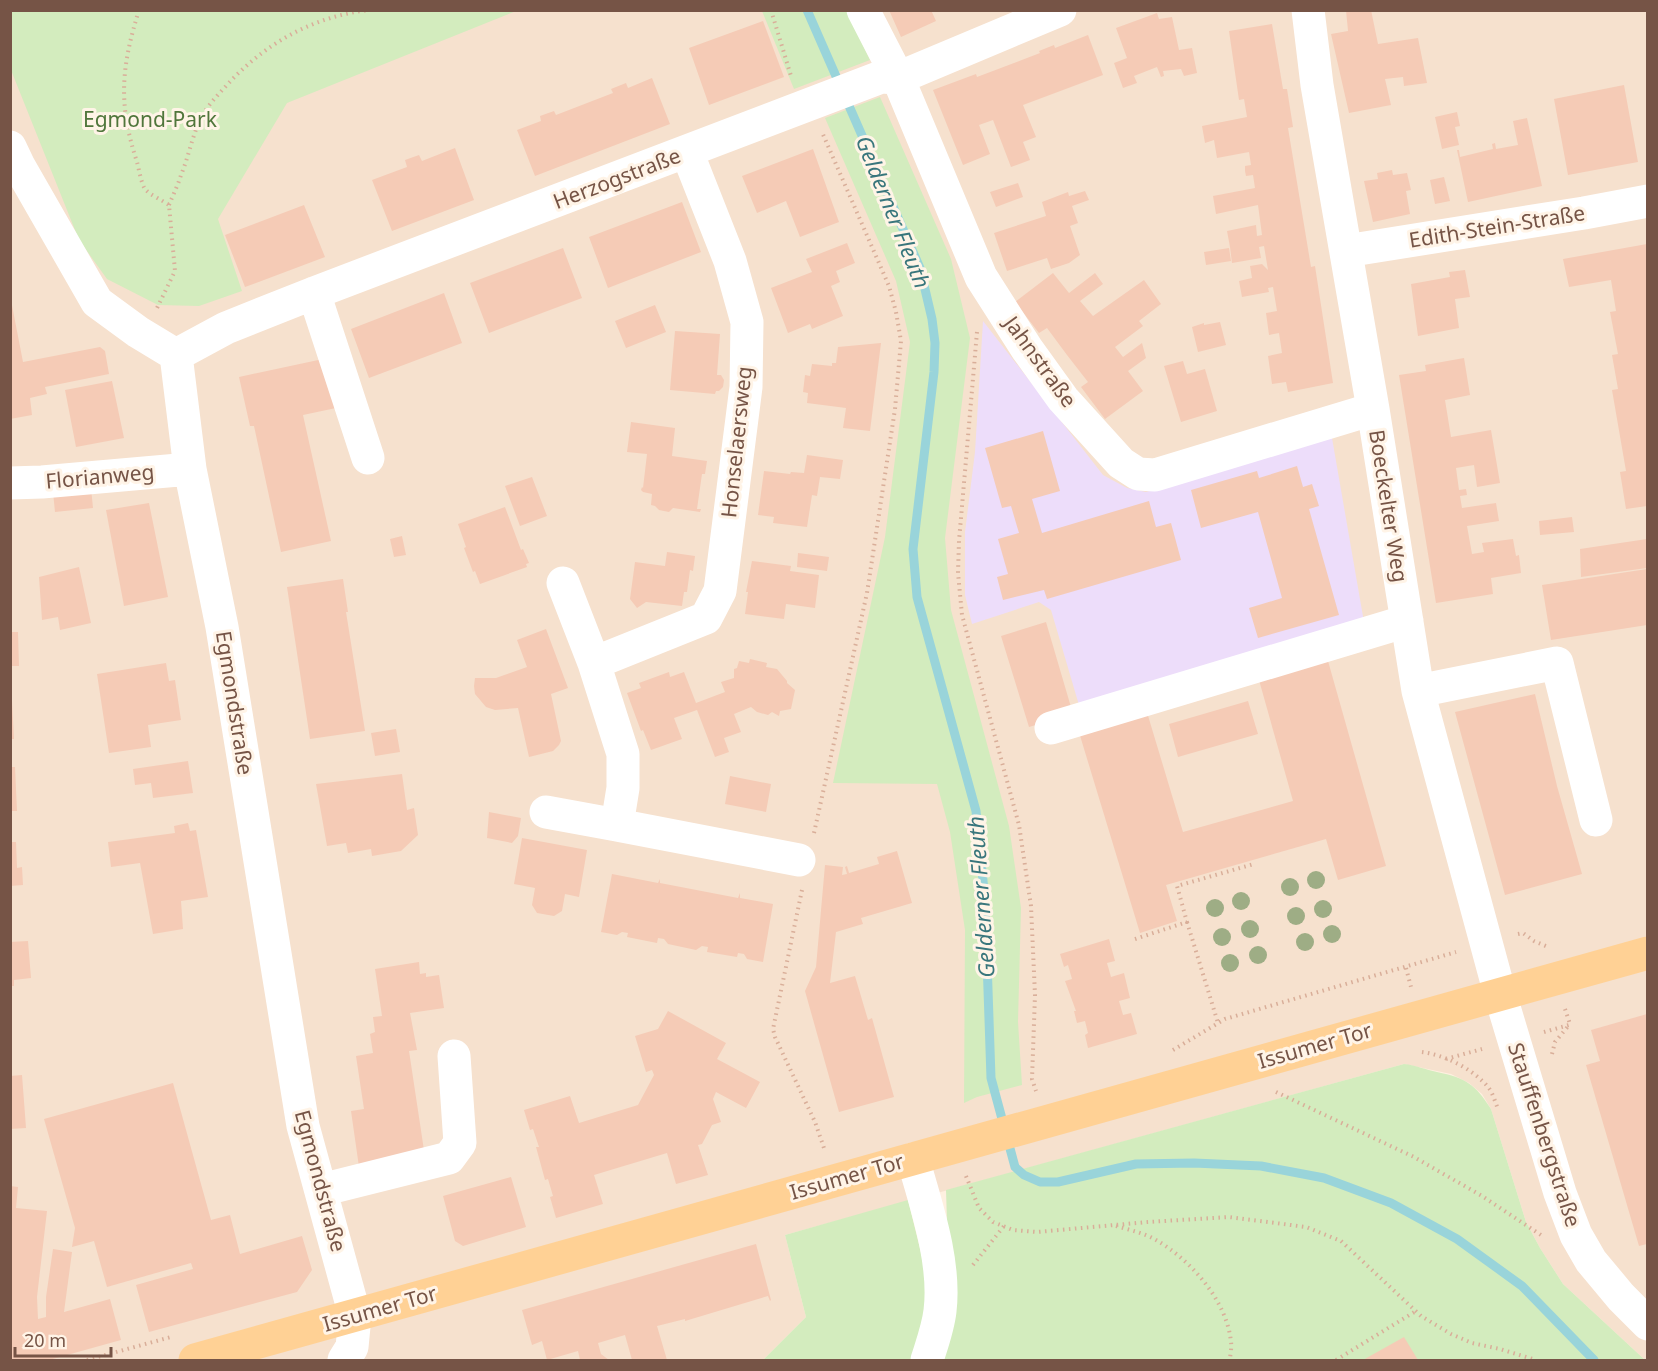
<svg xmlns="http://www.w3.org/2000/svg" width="1658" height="1371" viewBox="0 0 1658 1371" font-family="'Noto Sans',sans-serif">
<rect width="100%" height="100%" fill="#fef0e0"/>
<!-- residential -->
<path fill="#f6e1ce" d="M10,11H1647V1360H1645L1563,1284L1540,1248L1526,1222L1491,1109L1482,1094L1469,1083L1451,1074L1404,1064L785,1235L806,1317L763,1360H11Z"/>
<!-- education -->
<path fill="#edddfa" d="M983,321L1103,475L1127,488L1146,492L1332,438L1365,628L1081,712L1051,610L1039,602L972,624L965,595V532L975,452Z"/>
<!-- green -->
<path fill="#d3ecbe" d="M10,11H516L287,103L218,219L242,291L199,306L158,305L107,279L79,240L11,70Z
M762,11H847L870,60L794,89Z
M880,97L951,259L970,338L945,538L951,610L1009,826L1021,908L1018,1022L1022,1085L977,1097L964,1103L965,930L950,832L937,784L833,783L885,537L910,342L896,281L825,118Z
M1404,1064C1416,1065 1426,1070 1437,1072C1466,1078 1475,1084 1491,1109L1526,1222L1540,1248L1563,1284L1645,1360H940L947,1222L946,1190Z
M908,1200L927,1277L924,1325L912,1360H763L806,1317L785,1235Z"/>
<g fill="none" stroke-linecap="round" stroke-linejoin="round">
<!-- stream -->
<path stroke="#99d4da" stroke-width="9" d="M807,10L920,268L932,319L935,343L934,372L913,549L917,597L976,811L985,901L991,1078L1015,1167L1024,1175L1040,1182H1058L1136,1164L1194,1163L1261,1166L1324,1178L1391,1203L1457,1239L1522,1286L1594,1360"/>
</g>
<!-- building -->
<path fill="#f5cbb6" d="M889,10H931L936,21L901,37Z
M1346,10H1371L1378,44L1418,38L1427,83L1404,86L1403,77L1385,79L1391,105L1349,113L1331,34L1348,31Z
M1157,13L1159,19L1172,17L1179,50L1192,48L1197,73L1184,76L1181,69L1163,71L1164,76L1161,77L1157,67L1134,76L1137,83L1123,88L1114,63L1127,58L1116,28Z
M763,21L784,77L709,105L689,48Z
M1272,24L1283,89H1287L1293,127L1288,128L1311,267L1315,266L1333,383L1288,392L1286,382L1272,384L1268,356L1282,353L1279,333L1269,335L1266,313L1277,311L1273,287L1268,288L1269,292L1242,297L1239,281L1252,278L1250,266L1262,264L1268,270L1264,246L1259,247L1261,258L1232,263L1230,247L1227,231L1256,225L1257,236L1262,235L1258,205L1216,214L1213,196L1255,188L1253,175L1246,176L1245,171V166L1251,165L1249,152L1217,158L1214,140L1205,143L1202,126L1247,117L1244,99L1239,100L1229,31Z
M1088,35L1103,75L1023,105L1036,137L1023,142L1030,160L1011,167L993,120L979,125L990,154L963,165L933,90L976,74L977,77L1040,53L1039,51L1054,45L1055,48Z
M652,78L670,124L535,176L517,130L541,121L540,116L554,111L556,115L613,93L611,89L626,83L628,88Z
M1624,85L1638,162L1568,175L1554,99Z
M1457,112L1460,126L1455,127L1459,145L1442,149L1435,117Z
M1527,118L1542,186L1468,202L1457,150H1459L1460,157L1493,149L1492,144L1495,143L1496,149L1518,145L1513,121Z
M455,148L474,200L392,231L372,180L407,167L405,160L419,155L422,161Z
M813,149L839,222L800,237L786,201L757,213L742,176Z
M1392,170L1393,175L1407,173L1411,190L1406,191L1410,214L1373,222L1364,181L1378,179L1377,173Z
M1444,177L1450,201L1435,204L1430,180Z
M1018,183L1023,197L996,207L990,192Z
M1085,191L1089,200L1072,206L1078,223L1070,226L1080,255L1069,263L1051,269L1047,258L1007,271L994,233L1046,216L1042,202L1068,192L1069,196Z
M682,202L701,252L608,288L589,237Z
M304,205L325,257L245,287L225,235Z
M847,243L855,263L836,271L840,282L831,286L843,316L812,329L810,324L788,333L771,288L812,272L806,259Z
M1647,244V506L1626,509L1620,472L1626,471L1612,390L1618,389L1612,355L1618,354L1610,312L1616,311L1611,280L1569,287L1563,259Z
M563,248L582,298L489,333L470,283Z
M1229,248L1231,261L1206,265L1204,252Z
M1465,270L1470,297L1455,299L1459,328L1418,336L1411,284L1450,277L1449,272Z
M1053,273L1069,293L1095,273L1103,284L1080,301L1093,316L1144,280L1161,304L1139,321L1143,326L1115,347L1123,357L1142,343L1146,358L1128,371L1143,391L1105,419L1081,387L1088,382L1067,355L1047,328L1039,333L1015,302Z
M444,293L462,343L369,378L351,329Z
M10,295L23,362L100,347L105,351L109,374L45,387L47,394L30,398L32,415L10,419Z
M655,305L666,332L626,348L615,321Z
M1220,322L1226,345L1198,352L1192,327L1204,323V325Z
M675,331L720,334L717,375H721L724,380L723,387L719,391H716L715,394L670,390Z
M881,343L870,431L843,428L846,408L807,403L808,393L803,392L805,375L810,376L812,364L832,366V363H836L838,347Z
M1464,358L1470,395L1445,400L1451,437L1491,430L1500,483L1477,487L1474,465L1456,468L1459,490L1466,489L1467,495L1460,496L1462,508L1496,503L1499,521L1467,526L1472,554L1484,552L1482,543L1513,539L1516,556L1519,555L1521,573L1491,578L1493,594L1436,603L1399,375L1426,371L1425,365Z
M323,359L336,408L303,415L331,541L281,552L254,426H250L239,377Z
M1183,361L1187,374L1205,369L1217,411L1181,422L1164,366Z
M112,381L124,438L76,447L65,390Z
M631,422L675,428L672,456L707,461L705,474H702L697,509H701L700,512L673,508L669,512L659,510L655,506L651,505L652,494L643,492L641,490L642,487L643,488L647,454L627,452Z
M1043,431L1060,491L1032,499L1042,533L1149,501L1156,527L1171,523L1181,560L1047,599L1044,590L1003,600L997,577L1008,574L998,539L1019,533L1011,506L1002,508L985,448Z
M807,455L843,460L840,479L820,477L817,496L812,495L807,527L773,523L774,517L758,515L764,471L790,474L791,472L804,473Z
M1297,466L1303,487L1312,484L1319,506L1309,509L1339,615L1258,638L1249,608L1282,598L1258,512L1201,528L1191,490L1257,471L1259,478Z
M532,477L547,516L520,526L505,486Z
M91,488L93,508L55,512L53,492Z
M149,503L168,597L124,606L106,510Z
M505,507L521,550L523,549L529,563L526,564L527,567L480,584L475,571L473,572L464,548L466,547L458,524Z
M1572,517L1574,532L1540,535L1539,521Z
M402,536L406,555L394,557L390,539Z
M1647,539V568L1581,577L1580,549Z
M667,552L695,556L693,571L690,570L687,592H684L682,606L646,602L637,608L630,599L635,562L665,566Z
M798,553L829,557L827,571L797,567Z
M752,561L791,566L790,571L819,575L815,608L786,604L784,619L745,614L748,592H746Z
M79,567L91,623L60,630L58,617L42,620L39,577Z
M1647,569V625L1551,640L1542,585Z
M343,579L348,612H346L365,731L310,739L287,587Z
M1046,622L1073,714L1029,727L1001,636Z
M546,629L568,688L551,694L561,741L559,745L553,751L529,757L518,708L495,710L486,707L475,694L474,686L475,678H496L527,667L517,640Z
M10,632H18L19,666H10Z
M750,659L767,663L766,667L777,669L787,681V683L795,690L791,709L780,711L779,716L772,712L768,715L757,712L751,707L734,714L741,732L724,738L729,752L715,757L697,710L674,718L682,739L651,750L643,730L641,731L627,693L641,688L639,683L669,672L670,677L684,672L696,703L725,692L721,682L734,678V669L737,668L739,661L749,663Z
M1328,661L1386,866L1338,880L1326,839L1166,885L1177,921L1140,933L1078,729L1146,709L1183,832L1293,801L1259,680Z
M166,663L169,681L175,680L181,720L148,725L151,747L109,753L97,674Z
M1535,694L1557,786L1582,874L1505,895L1455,712Z
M10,701H12L14,739H10Z
M1248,701L1258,734L1178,757L1169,724Z
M396,729L400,752L375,756L371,733Z
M188,761L193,793L153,798L151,783L135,785L133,769Z
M10,767H15L17,811H10Z
M402,774L407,810L414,808L418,835L401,851L372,856L371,849L348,853L346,843L327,846L316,784Z
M730,776L771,784L766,812L725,804Z
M489,812L521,818L518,836L512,843L487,838Z
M188,823L190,831L196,830L208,897L181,901L183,929L153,934L140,863L111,867L108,842L175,833L174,826Z
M522,838L587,850L579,897L565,894L562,911L554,916L537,913L532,905L535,888L514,884Z
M10,842H16L17,868L22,867L23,885L10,886Z
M897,851L912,903L861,918L863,924L836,932L830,983L855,976L868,1020L872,1018L894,1097L839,1112L805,991L816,967L825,865L843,867L842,875L847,874L845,867L847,866L849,873L879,864L877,857Z
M612,874L658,883L660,879V883L738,898L740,893V898L773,904L763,962L747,959L744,954L738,953L737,957L707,952L708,947L702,946L696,950L668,944L664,939L658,938L657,943L627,937L628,933L622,932L617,935L601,932Z
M1109,939L1115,961L1107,963L1111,977L1124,973L1130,998L1119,1001L1123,1015L1131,1013L1137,1034L1088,1048L1085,1035L1088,1033L1085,1021L1077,1023L1074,1011H1076L1065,981L1072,979L1068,965L1064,967L1060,954Z
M28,941L31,978L14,980V986H10V942Z
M419,962L420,974L426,973V977L439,975L444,1008L410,1013L417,1050L409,1051L425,1157L359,1167L351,1111L364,1109L356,1056L373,1053L370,1034L375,1032L373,1017L382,1016L375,969Z
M668,1011L726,1043L717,1059L760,1082L746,1108L716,1092L713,1099L721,1122L712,1125L702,1144L698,1145L708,1175L676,1184L667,1153L594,1175L603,1204L556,1218L550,1197L553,1196L548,1179L545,1180L536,1147H539L533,1129L530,1130L524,1110L570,1096L579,1123L638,1105L654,1075L652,1070L646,1072L635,1036L658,1029Z
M1647,1014V1244L1639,1246L1586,1065L1600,1061L1591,1030Z
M22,1075L26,1128L10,1129V1076Z
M173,1083L211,1220L230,1215L240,1254L302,1236L312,1270L297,1292L149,1332L136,1285L193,1269L191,1263L107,1287L94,1241L72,1247L75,1228L44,1119Z
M511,1177L526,1227L463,1246L455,1241L443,1196Z
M10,1186L18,1187L16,1208L47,1211L37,1297L38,1319L46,1317V1297L53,1249L72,1252L64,1312L110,1299L121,1340L49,1360H10Z
M756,1244L771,1300L770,1301L768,1296L685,1321V1319L657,1326L667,1360H632L625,1335L598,1343L601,1354L609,1360H580L578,1351L547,1360L542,1341L532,1345L522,1310Z
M1404,1337L1418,1360H1363Z"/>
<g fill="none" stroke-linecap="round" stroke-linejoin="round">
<!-- path -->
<path stroke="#d9ae99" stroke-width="4" stroke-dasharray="1.5 4.5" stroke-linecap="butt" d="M139,10C121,68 118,104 137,162C139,169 141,183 145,189C150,195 162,200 169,205L175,271L157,308
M771,10L791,76
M169,205C173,195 178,185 181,175C189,156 192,136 201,118C207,106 217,96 226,86C264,44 313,16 370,10
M977,332L959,541L958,573L962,615L1019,825L1031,906L1035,995L1032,1079L1036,1091
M814,833L867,593L895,409L901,341L896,312L889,286L822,132
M802,890L773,1029L775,1037L815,1122L825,1151
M1187,922L1218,1023
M1518,934L1523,933L1534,941L1548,947
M1135,939L1187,922L1177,886L1254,864
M1406,968L1411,987
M1565,1009L1570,1024
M1544,1032L1569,1025
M1173,1050L1225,1019L1456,952
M1422,1052C1445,1055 1473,1069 1488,1087C1493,1093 1495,1102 1498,1109
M1552,1054L1555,1042L1570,1024
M1446,1059L1482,1049
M1276,1092L1414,1157L1482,1196L1541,1235
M966,1176L979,1208L993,1222L1013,1230L1037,1232L1148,1222L1229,1217L1306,1227L1341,1241L1421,1316L1451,1334L1472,1343L1500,1349L1536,1360
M1116,1226C1130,1230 1144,1233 1156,1240C1191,1260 1227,1301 1231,1342C1232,1348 1230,1355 1230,1360
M973,1265L1004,1226
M87,1360L171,1337
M1336,1360L1416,1311"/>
<!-- minor -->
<path stroke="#fff" stroke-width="33" d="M863,10L898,78L981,277L1027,349L1063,399L1121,463L1138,474L1155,475L1373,409
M1308,10L1317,85L1373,409L1418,691L1500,994L1560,1193L1576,1235L1591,1261L1621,1297L1648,1324
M10,147L19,166L97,302L138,332L176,355
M687,152L730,261L747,322L746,387L720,591L706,618L594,663L623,754V788L617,825L799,860
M1346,251L1584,213L1648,201
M314,293L368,458
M176,355L190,469L222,627L303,1126L355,1316L352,1347L344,1360
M176,355L226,328L314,293L881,77L898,78L1060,10
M10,483L42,482L190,469
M563,583L594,663
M1418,691L1557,663L1596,820
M1051,728L1407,621
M546,812L617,825
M913,1159C926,1205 946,1262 940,1311C938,1328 932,1344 927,1360
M321,1190L449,1158L460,1143L454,1056"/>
<!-- major -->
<path stroke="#ffd195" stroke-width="33" d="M195,1360L1648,953"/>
</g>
<!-- trees -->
<g fill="#9ead85">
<circle cx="1316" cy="880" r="9"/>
<circle cx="1290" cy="887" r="9"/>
<circle cx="1241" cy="901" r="9"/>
<circle cx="1215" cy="908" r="9"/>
<circle cx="1323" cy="909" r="9"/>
<circle cx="1296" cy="916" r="9"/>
<circle cx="1250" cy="929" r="9"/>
<circle cx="1332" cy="934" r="9"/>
<circle cx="1222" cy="937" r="9"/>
<circle cx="1305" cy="942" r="9"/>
<circle cx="1258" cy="955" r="9"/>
<circle cx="1230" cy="963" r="9"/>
</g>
<g text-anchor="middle" stroke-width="6" stroke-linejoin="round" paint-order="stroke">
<!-- park labels -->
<g font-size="21" fill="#50763b" stroke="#fff4e7">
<text x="150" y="127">Egmond-Park</text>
</g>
<!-- street labels -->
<g font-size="21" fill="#765446" stroke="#fff4e7">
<text transform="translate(617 179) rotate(-21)" y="7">Herzogstraße</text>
<text transform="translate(1497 227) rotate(-9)" y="7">Edith-Stein-Straße</text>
<text transform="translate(1040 362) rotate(54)" y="7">Jahnstraße</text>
<text transform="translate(737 442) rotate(-84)" y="7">Honselaersweg</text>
<text transform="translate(100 477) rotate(-5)" y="7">Florianweg</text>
<text transform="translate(1388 506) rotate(81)" y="7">Boeckelter Weg</text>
<text transform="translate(234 703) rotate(81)" y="7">Egmondstraße</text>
<text transform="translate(1315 1046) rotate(-16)" y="7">Issumer Tor</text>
<text transform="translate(1544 1135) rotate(72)" y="7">Stauffenbergstraße</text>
<text transform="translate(847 1177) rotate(-16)" y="7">Issumer Tor</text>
<text transform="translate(320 1181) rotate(75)" y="7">Egmondstraße</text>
<text transform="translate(380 1309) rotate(-16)" y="7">Issumer Tor</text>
</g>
<!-- water labels -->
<g font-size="22" font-style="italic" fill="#39767c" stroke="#fff4e7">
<text transform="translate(893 212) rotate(68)" y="8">Gelderner Fleuth</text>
<text transform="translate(981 897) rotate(-94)" y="8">Gelderner Fleuth</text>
</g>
</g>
<!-- border -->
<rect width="1658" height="1371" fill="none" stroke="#765446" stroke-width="24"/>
<!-- scale -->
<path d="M15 1347v9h96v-9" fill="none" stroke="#765446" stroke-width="3"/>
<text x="24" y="1347" font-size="18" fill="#765446" stroke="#fff4e7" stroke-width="4.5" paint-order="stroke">20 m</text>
</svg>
